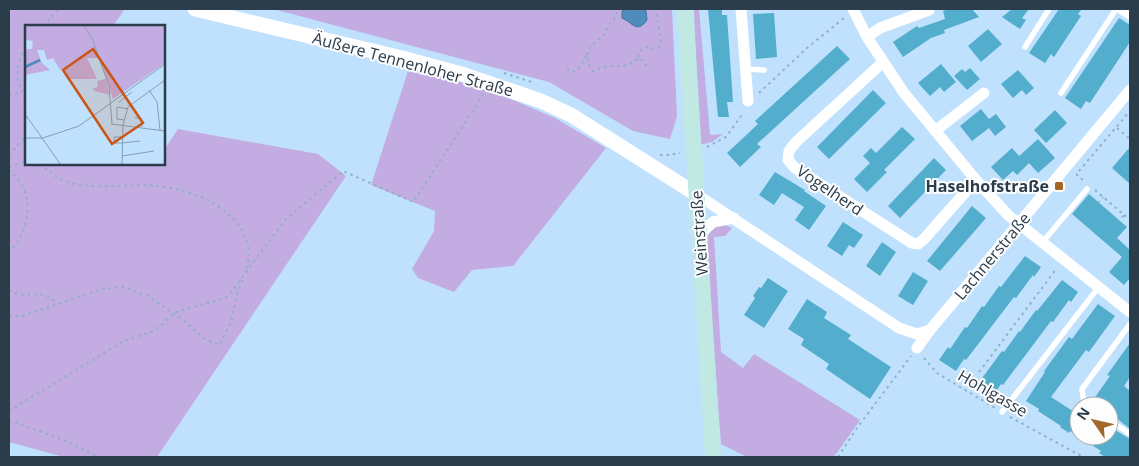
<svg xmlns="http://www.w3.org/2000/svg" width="1139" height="466" viewBox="0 0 1139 466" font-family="'Open Sans',sans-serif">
<rect width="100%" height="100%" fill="#bfe1fd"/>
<!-- green -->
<path fill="#c2ace1" d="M9,9H125L113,26H26V164H149L153,165L154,164H164V150L178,129L318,154L346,176L157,457H64L9,442Z
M273,9H672L677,116L670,139L633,131L549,82Z
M694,9H699L710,135L723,134L712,142L700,145Z
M408,71L452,79L513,100L555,118L606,148L513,266L472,270L454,292L418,278L412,269L434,231L435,211L371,185Z
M719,225H725L732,228L725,236L714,237L721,352L743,368L754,354L860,420L834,457H747L721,444L706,243C708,234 711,230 719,225Z"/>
<!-- water -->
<path fill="#4e8cbb" stroke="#447499" d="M628,9H643L646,11L647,20C637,34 633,23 622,18V11Z"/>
<!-- building -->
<path fill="#53aecd" d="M708,9H722V15H727L733,102H727L729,117H718Z
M949,9H972L979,17L944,30L945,33L931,38L903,57L893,42L917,26L919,28L945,19L943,11Z
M1012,9H1029L1022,18L1026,20L1020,29L1002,17Z
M1059,9H1082L1078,14L1081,16L1054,57L1051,54L1045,63L1029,53Z
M774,13L777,57L756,59L753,14Z
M1119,18L1130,25V42L1090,103L1086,101L1081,109L1065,98Z
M988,29L1002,44L981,62L968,46Z
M837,46L850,59L757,144L761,147L740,167L727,153L758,124L755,121Z
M941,64L956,82L944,92L940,87L930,96L918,83Z
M970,68L980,79L967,90L954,76L962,69L965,72Z
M1018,70L1034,88L1026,95L1022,90L1013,98L1001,84Z
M873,90L886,103L829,159L817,147Z
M981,109L989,119L996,114L1006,127L995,136L989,128L972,141L960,126Z
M1055,110L1067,123L1046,143L1034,130Z
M902,127L915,139L884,170L887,172L867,192L854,179L870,163L863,156L871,148L876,153Z
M1038,139L1055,158L1038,173L1029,163L1017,175L1013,171L1003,180L991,167L1012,148L1019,156Z
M1130,147V184L1112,168Z
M934,158L946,170L900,218L888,206Z
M775,172L805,190L804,191L826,206L809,230L795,220L804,207L782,193L774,205L759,195Z
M1089,194L1127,227L1117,238L1129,249L1130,248V278L1124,285L1109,272L1122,257L1072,214Z
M972,206L986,218L940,271L927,261Z
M843,222L863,235L854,248L849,245L842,256L827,246Z
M882,242L896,252L880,276L866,266Z
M1025,256L1041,267L1034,277L1033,275L1016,298L1014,297L966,360L964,359L956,371L939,360L948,347L950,349L965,327L967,328L982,306L984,307L999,286L1001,287Z
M913,272L928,281L913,305L898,296Z
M768,278L788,291L764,328L744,315L755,298L753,296L759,287L761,288Z
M1062,280L1078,292L1071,302L1069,300L1053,322L1051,321L1003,385L1001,384L993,396L977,385L1002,351L1004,352L1019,331L1020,332L1036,310L1037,311Z
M807,299L827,312L824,318L851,335L848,339L891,367L870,399L826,369L829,364L801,345L804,339L788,329Z
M1098,304L1115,316L1089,352L1086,350L1051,397L1079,415V436H1111L1115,430L1130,439V454L1128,457H1105L1099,453L1101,451L1070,431L1069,433L1060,427L1061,426L1038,411L1039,409L1026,401L1045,372L1044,371L1069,337L1072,339Z
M1130,343V377L1124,386L1130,391V429L1109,412V406H1101L1093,400L1110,376L1107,375Z"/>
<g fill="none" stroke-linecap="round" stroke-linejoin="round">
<!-- path -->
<path stroke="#92afc7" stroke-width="2" stroke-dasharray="2.5 4" stroke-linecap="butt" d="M43,26L59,9
M26,47C14,67 15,80 26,100
M587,55L590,47L606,33L607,27L616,17L618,9
M646,66L645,62L638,58L640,51L647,47L655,49L660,46L661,42L658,21L655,9
M567,69L571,72C580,71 582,62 587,55L590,68L593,71C598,69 605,66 610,66C621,66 630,67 638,58
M504,73L535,83
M759,93L807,48L844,18
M9,95L22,92
M1117,128L1130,139
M707,147L726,137L744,112
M9,155L26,136
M660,155H668L680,153
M39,164C51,171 55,179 71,183C99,190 129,183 158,186C193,190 239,207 248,246C250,254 247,264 246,272
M9,167L26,161
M9,170C15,176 22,183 25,192C31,210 25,239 9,251
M1079,171L1130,111
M1076,174L1084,181
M1095,190L1124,215L1119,221
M1098,203L1103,197
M1124,215L1130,219
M9,290C27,302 40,285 58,304
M9,316H22L102,289L123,287L148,296L183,320L206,340L219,345L231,323L238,290L244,277
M924,358L937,373L995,408
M979,372L1057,268
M9,411L122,342L153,331L164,323L173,313L225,298L229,295L285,220L343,171L413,202L483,95
M1010,417L1083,457
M9,420L64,440L98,457
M838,457L857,428L911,356"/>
<!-- service -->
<path stroke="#fff" stroke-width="5.5" d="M1025,47L1049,9
M745,69L764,70
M1061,93L1116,9
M1042,243L1087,189
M1089,406L1084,403L1082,389L1130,324
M1002,412L1098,288
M1109,420L1130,434"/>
<!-- minor -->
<path stroke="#fff" stroke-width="11" d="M741,9L748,101
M853,9L867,37L904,93L976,180L1008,215L1130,312
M1122,9L1130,14
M867,37L880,28L929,10
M883,62L796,142L789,151L788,160L795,168L912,243L918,244L924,239L976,180
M935,131L984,93
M696,194L899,328L917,334L930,330
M700,234L713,222L734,218
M917,348L930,330L1130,90"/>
<!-- tertiary -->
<path stroke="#fff" stroke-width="15" d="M195,9L402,58L465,75L541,101L571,115L696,194"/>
<!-- secondary -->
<path stroke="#c0e9e4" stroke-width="16" d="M685,9L713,457"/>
</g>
<!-- markers -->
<rect fill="#a36729" stroke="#fdfdfd" stroke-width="2" x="1054" y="181" width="10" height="10" rx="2.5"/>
<g text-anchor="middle" stroke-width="4" stroke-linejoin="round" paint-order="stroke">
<!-- street labels -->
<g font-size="16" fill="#2b3c4a" stroke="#fdfdfd">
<text transform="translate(413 64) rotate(15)" y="6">Äußere Tennenloher Straße</text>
<text transform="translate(830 190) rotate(34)" y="6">Vogelherd</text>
<text transform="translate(699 233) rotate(-94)" y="6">Weinstraße</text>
<text transform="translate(992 256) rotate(-50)" y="6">Lachnerstraße</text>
<text transform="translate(993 393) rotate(30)" y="6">Hohlgasse</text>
</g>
<!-- poi labels -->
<g font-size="16" font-weight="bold" fill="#2b3c4a" stroke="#fdfdfd" text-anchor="end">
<text x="1049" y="192">Haselhofstraße</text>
</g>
</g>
<!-- overview -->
<g transform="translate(25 25)">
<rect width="140" height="140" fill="#bfe1fd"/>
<path d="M0,0H140V38L88,74L75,33H62L72,54H43L39,43L35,45L28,33L22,35L19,25H12L17,38L25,45L0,50V24H7L8,16L0,15ZM81,54L85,70L69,66L68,63L73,62L72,56Z" fill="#c2ace1"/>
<path fill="none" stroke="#4e8cbb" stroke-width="2.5" d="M0,42L15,35"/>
<path fill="none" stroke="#849fb5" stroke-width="1" d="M58,0L67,13L84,61L87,99M124,65L132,77L135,105M94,77L107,67M0,89L36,140M110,93H116L117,102M99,95L92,94V82L103,84M86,99L140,106M0,113H18L54,101L140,39M97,118H90L89,112H97M97,118L115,116M97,131L129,126M97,140L98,100L103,82L140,55"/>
<path fill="#cc5515" fill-opacity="0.15" stroke="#cc5515" stroke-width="2.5" d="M68,24L118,98L87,119L38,45Z"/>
<rect width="140" height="140" fill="none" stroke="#2b3c4a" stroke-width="2.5"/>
</g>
<!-- border -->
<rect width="1139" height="466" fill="none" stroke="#2b3c4a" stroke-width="20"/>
<!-- north arrow -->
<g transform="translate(1094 421) rotate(304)"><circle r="24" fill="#fdfdfd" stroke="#a9b0b5"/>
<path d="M0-4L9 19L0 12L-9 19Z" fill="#a36729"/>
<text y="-8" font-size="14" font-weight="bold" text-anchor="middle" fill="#2b3c4a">N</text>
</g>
</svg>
